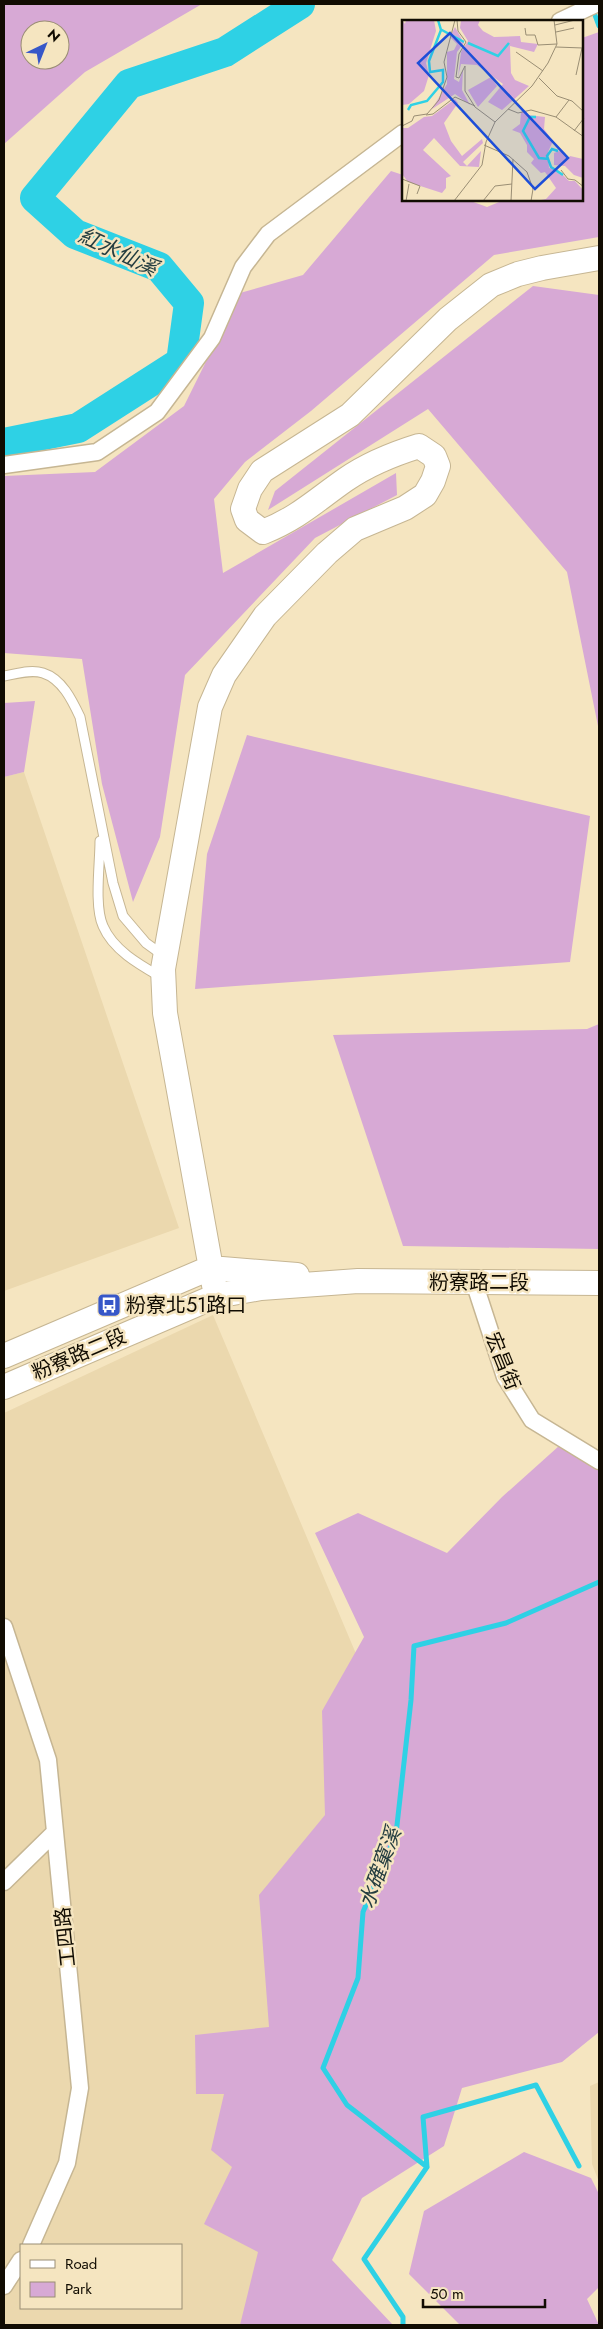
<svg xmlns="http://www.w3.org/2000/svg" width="603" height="2329" viewBox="0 0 603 2329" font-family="Jost,'Noto Sans TC',sans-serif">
<rect width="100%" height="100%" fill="#f5e5c0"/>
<!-- built -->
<path fill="#ebd8ae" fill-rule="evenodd" d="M24,772L179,1228L4,1291V777Z
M213,1315L381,1713L255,2325H4V1413ZM21,2245H181V2308H21Z
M599,2082V2182L592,2164L590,2086Z"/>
<!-- green -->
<path fill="#d7a9d5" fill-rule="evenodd" d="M4,4H202L85,72L4,144ZM30,30H60V60H30Z
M599,32V237L494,255L311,411L245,462L214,499L223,573L396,473L397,495L315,538L185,675L160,837L133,902L102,784L82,659L4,653V476L95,472L184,406L240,293L303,275L391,171L403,175V200H468L487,207L504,200H582V38Z
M533,286L599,295V731L567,572L428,409L268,510L275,491Z
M35,701L24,772L4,777V703Z
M247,735L590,816L570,962L195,989L207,854Z
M599,1024V1249L403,1246L333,1035L587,1029Z
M569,1437L599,1458V2032L562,2062L462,2088L444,2146L362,2198L332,2260L393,2325H240L258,2252L204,2224L232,2167L211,2150L224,2094H196L195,2035L269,2027L259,1895L325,1815L322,1711L364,1637L315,1533L358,1513L447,1553L502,1497Z
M524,2152L591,2178L599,2194V2287L587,2299L599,2325H460L409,2274L424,2211Z"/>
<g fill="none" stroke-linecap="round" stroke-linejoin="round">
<!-- stream -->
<path stroke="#2ed1e5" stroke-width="5" d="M592,7L599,26
M427,2167L347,2105L323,2068L358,1978L363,1912L396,1834L411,1700L414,1646L506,1623L599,1582
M427,2167L423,2117L536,2085L579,2166
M403,2325V2317L364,2259L427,2167"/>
<!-- river -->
<path stroke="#2ed1e5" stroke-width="30" d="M4,443L78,428L181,362L189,303L159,267L75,234L35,198L129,84L225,52L300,4"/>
<!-- lane casing -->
<g stroke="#c6b693" stroke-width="11">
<path id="lane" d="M4,676C16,674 31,669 43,673C62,679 72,700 80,717L113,883L123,916L146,943L164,956
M100,841C100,864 94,906 103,926C113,950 140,965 161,977"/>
</g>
<!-- street casing -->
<g stroke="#c6b693" stroke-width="19">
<path id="street" d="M560,21L596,4
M4,465L97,452L157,412L212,338L243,267L268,234L403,133
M474,1282L505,1377L532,1420L599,1461
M4,1627L48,1760L80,2088L67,2163L31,2245
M4,1882L55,1832
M4,2286L21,2260"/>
</g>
<!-- secondary casing -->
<g stroke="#c6b693" stroke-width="26">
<path id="secondary" d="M216,1296L165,1013L163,969L210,707L224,675L265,616L327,553L355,529L405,508L425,495L433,481L438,466L434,456L419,446C393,454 368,464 345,480C315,501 298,518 263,532L247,520L243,509L250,489L262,471L350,415L448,319L491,285L518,274L542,268L599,258
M4,1356L210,1268L297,1275
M4,1387L216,1296L261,1288L358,1281L599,1283"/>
</g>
<!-- lane -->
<use href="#lane" stroke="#fff" stroke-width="9"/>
<!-- street -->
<use href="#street" stroke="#fff" stroke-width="16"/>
<!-- secondary -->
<use href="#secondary" stroke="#fff" stroke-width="24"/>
</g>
<!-- icons -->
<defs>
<g id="bus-square" transform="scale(1.25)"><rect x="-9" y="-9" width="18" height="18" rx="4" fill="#3757c8" stroke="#f5e5c0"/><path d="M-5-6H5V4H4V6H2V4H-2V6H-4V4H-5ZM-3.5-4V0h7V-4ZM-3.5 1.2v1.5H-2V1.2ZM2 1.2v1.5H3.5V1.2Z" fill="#fff"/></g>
</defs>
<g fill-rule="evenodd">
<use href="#bus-square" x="109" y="1305"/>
</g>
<g text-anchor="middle" stroke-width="5" stroke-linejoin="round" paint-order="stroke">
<!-- street labels -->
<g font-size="20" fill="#110c02" stroke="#f5e5c0">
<text x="479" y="1289">粉寮路二段</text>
<text transform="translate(79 1354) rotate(-23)" y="7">粉寮路二段</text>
<text transform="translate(503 1361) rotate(68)" y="7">宏昌街</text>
<text transform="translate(65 1937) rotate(-96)" y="7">工四路</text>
</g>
<!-- poi labels -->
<g font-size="20" fill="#110c02" stroke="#f5e5c0" text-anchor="start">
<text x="126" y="1312">粉寮北51路口</text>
</g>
<!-- water labels -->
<g font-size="21" font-style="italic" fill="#243d40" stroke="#f5e5c0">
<text transform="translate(118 252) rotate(25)" y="7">紅水仙溪</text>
<text transform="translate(380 1868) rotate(-70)" y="7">水確窠溪</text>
</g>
</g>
<!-- overview -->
<g transform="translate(402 20)">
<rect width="181" height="181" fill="#f5e5c0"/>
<path d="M0,0L3,4L4,0H32L34,11L24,43L27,55L22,71L7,84L0,85ZM59,0H78L76,5L81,11L92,17L118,16L119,22L136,24L132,32L108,26L109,53L113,60L127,66L100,90L86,82L101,64L75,45L59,44L56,57L59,32L66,21L58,8ZM53,7L62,23L55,32L52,59L57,62L61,49L60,70L68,85L53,74L30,89L45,64V32L52,30L55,24L48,17ZM89,57L95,66L76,87L66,70ZM53,79L56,83L42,103L49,121L60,136L80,119L81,123L61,142L65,146L79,131L77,147L58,146L32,118L21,130L49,156L44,158V168L40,173L6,162L0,154V108H6L22,97L30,96ZM124,91L126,95L143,97L142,109L151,121L146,132L147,148L155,149L167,161H173L181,170V181H134L144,179L154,168L143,152L139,153L129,143L132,139L125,132V125L118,113L110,110L118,104L119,92ZM157,131L163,133L166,139L168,136L181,139V158L172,155L163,146L152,145V133Z" fill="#d7a9d5"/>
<path fill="none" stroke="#2ed1e5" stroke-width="2.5" d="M38,9L62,22M66,23L96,36L107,23M6,90L9,85L25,81L41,62V50L28,52L27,41L39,10L36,0M134,97H128L121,111L137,138L147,139M156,131L150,129L145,136L149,147L161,155"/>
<path fill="none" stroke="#9a8e74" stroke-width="1" d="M55,0L56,11L64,22L57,34L54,57L57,58L63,46V71L73,87L93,102M153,5L173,0M123,8L124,15H133L136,25L155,24M154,12L172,8M154,27L181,28M114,32L141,51M174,55L180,28M137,58L155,76L170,81L182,92M106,89L116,93L129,90L154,97L182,117M24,95L31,94L53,77L73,86M154,97L167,80M0,106L10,101L12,96L25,94L37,80L45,57L42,42L53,0M172,111L182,98M82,125L107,136L125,152L131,169L129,181M159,150L166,159L173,160L182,167M0,159L18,166L15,174M4,181L7,164M52,181L80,145L84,122L93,102L130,66L146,43L155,24L152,0M81,181L93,166L110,164M109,181L111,139"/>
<path fill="#1d4ed8" fill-opacity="0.15" stroke="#1d4ed8" stroke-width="2.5" d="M48,13L166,138L133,169L16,43Z"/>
<rect width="181" height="181" fill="none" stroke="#110c02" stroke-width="2.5"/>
</g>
<!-- border -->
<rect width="603" height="2329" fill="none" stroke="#110c02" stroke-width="10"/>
<!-- legend -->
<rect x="20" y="2244" width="162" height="65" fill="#f5e5c0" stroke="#9a8e74"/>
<rect x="30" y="2260" width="25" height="8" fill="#ffffff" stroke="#9a8e74"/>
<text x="65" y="2269" font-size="15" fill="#110c02">Road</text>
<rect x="30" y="2282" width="25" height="15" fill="#d7a9d5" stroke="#9a8e74"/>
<text x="65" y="2294" font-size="15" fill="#110c02">Park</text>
<!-- north arrow -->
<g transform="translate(45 45) rotate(43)"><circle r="24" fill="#f5e5c0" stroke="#9a8e74"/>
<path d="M0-4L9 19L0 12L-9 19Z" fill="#3757c8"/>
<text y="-8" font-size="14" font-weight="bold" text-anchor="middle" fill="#110c02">N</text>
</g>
<!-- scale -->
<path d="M423 2299v8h122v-8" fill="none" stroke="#110c02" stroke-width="2.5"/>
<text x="430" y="2299" font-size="15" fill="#110c02" stroke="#f5e5c0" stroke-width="4" paint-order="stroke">50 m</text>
</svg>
